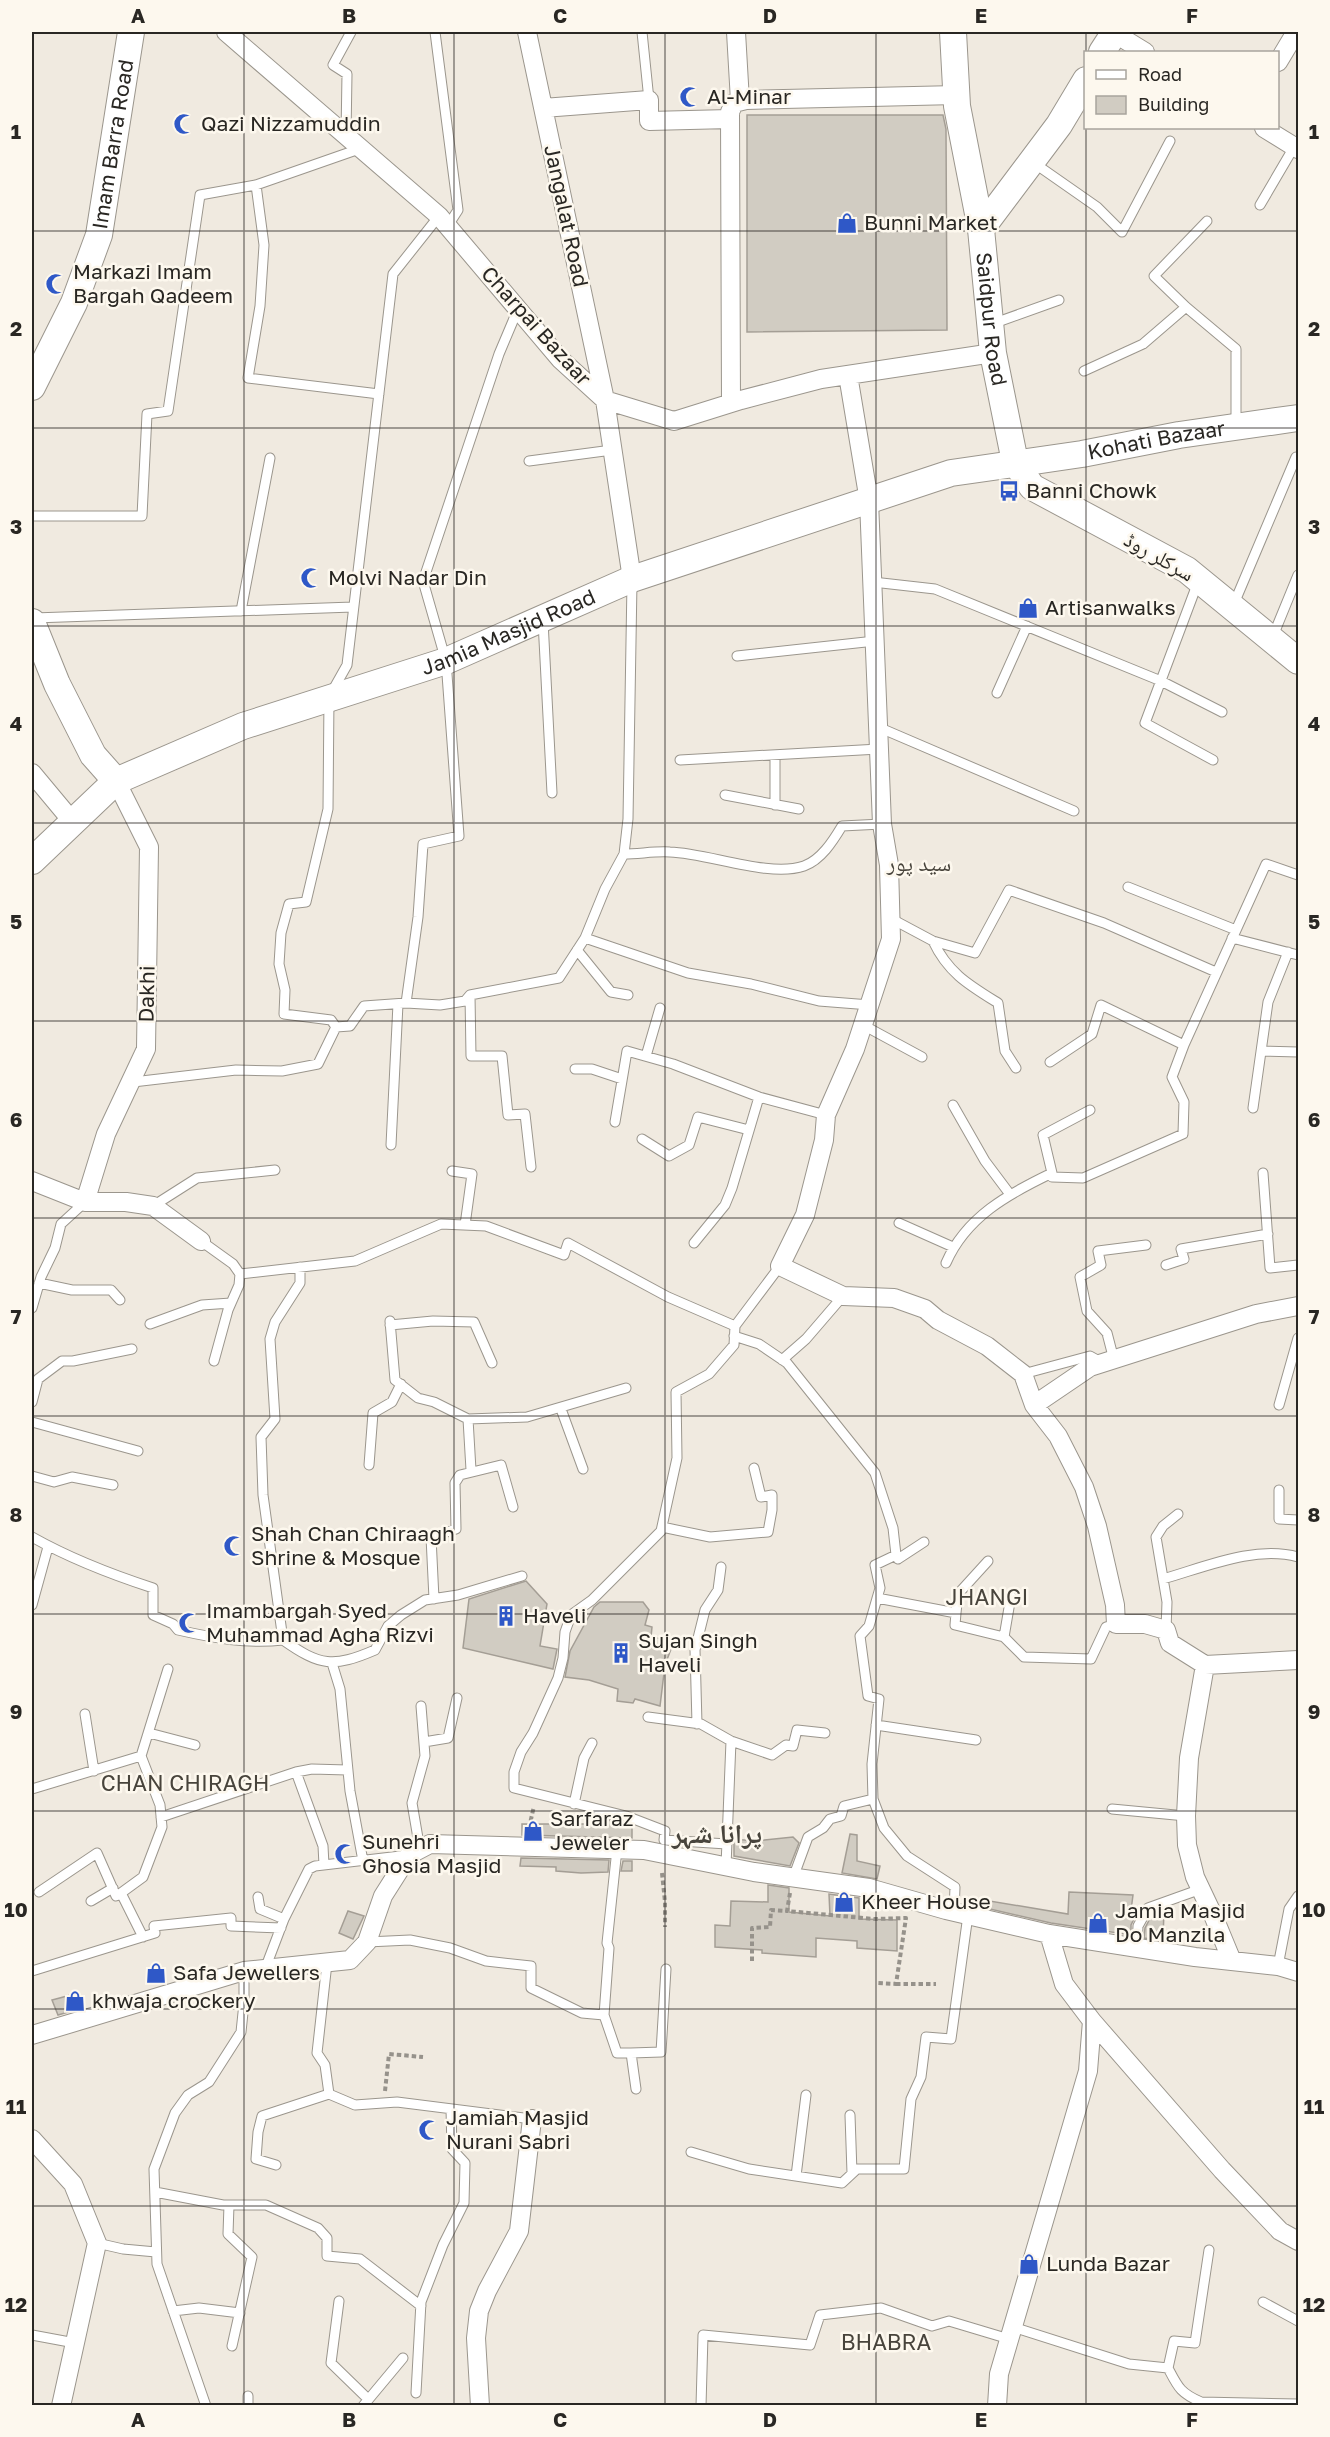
<svg xmlns="http://www.w3.org/2000/svg" width="1330" height="2437" viewBox="0 0 1330 2437" font-family="'Golos Text','Noto Naskh Arabic',sans-serif">
<rect width="100%" height="100%" fill="#f0eae0"/>
<!-- building -->
<path fill="#d1ccc2" stroke="#a49e95" stroke-width="1.5" d="M747,115H943L946,129L947,330L747,332Z
M526,1581L547,1604L540,1646L557,1649L553,1669L463,1648L469,1599Z
M600,1602H643L649,1610L645,1625L652,1627L651,1637L674,1641L665,1665L660,1706L635,1699L633,1703L617,1701L618,1689L589,1680L565,1677L570,1651L594,1607Z
M592,1820H616L632,1825V1838L522,1835V1824H592Z
M850,1834L857,1835V1861L880,1866L877,1879L842,1873Z
M793,1837L799,1843L790,1866L734,1856V1839L755,1841Z
M521,1858L609,1860L608,1872L581,1873L556,1871V1867L520,1866Z
M623,1861H632V1871H621Z
M768,1885L789,1888V1912L830,1916L829,1894L859,1898V1919L897,1920V1951L857,1948V1941L816,1938V1957L762,1953V1950L715,1947V1925L730,1926L731,1901L768,1902Z
M1069,1892L1133,1895L1130,1918L1135,1917L1131,1925V1935L1051,1923L977,1906L978,1899L1068,1914Z
M1164,1909L1163,1941L1144,1938L1145,1928L1153,1913Z
M348,1911L364,1916L353,1939L339,1933Z
M71,1995L75,2010L58,2015L52,2000Z"/>
<g fill="none" stroke-linecap="round" stroke-linejoin="round">
<!-- lane casing -->
<g stroke="#9b968d" stroke-width="11">
<path id="lane" d="M435,32L458,210L447,227
M642,32L649,100
M346,135L347,74L333,65L351,32
M1034,163L1097,207L1122,232L1170,141
M256,185L264,245L260,306L248,378L379,394
M1260,205L1294,147
M1207,221L1154,276L1186,307L1236,349V424
M992,324L1059,300
M1084,371L1143,344L1186,307
M529,461L612,450
M32,516H142L147,414L168,411L200,195L256,185L362,148
M873,582L935,589L1161,681L1222,712
M1198,582L1145,723L1213,760
M1233,606L1296,457
M241,611L270,458
M34,618L353,607
M543,621L552,793
M1273,636L1298,575
M737,656L875,641
M997,693L1027,626
M878,727L1074,811
M775,755V805
M680,760L879,749
M725,795L799,809
M624,854C639,854 655,851 670,852C708,853 769,878 804,866C821,860 833,841 842,826L882,824
M1128,887L1236,930
M890,918L933,941L975,953L1009,890L1104,923L1216,972
M585,938L688,973L751,984L819,1001L870,1005
M1232,938L1298,955
M933,941C948,973 969,985 998,1003L1005,1051L1016,1068
M577,950L611,992L628,995
M470,995L471,1056H502L508,1115L525,1114L531,1167
M406,1003L418,917L423,844L459,836L446,661L423,581L499,354L518,309
M863,1025L922,1057
M336,1027L331,1020L284,1014L285,990L279,964L281,933L289,904L306,902L328,809L329,697L347,665L393,274L439,216
M336,1027L350,1026L364,1006L406,1003L440,1005L465,1001L470,995L559,978L585,938L605,889L624,854L628,819L632,582
M1261,1051L1298,1052
M646,1056L660,1008
M1050,1062L1092,1034L1101,1005L1184,1045
M575,1069H592L622,1079
M133,1082L236,1070L282,1071L318,1064L336,1027
M953,1105L985,1161L1009,1193
M1253,1108L1268,1002L1288,952
M615,1122L627,1051L673,1064L759,1097L826,1115
M642,1139L669,1156L689,1145L698,1117L749,1130
M391,1145L398,1004
M452,1171L472,1174L465,1225
M1052,1173L1043,1135L1090,1110
M1263,1173L1270,1268L1298,1265
M153,1206L197,1178L275,1170
M899,1223L953,1247
M201,1241L233,1264L240,1274L239,1285L228,1310L214,1361
M694,1243L725,1205L732,1188L759,1097
M946,1263C966,1217 1008,1194 1052,1173V1177L1083,1178L1183,1134L1184,1102L1172,1077L1184,1045L1266,864L1298,875
M1166,1265L1184,1259L1181,1249L1268,1234
M240,1274L355,1261L441,1224L486,1226L564,1255L568,1243L668,1297L735,1326
M39,1283L72,1290H111L120,1300
M32,1308L41,1277L55,1248L61,1224L85,1202
M390,1321L395,1380L418,1398L434,1402L468,1419L527,1417L626,1388
M150,1324L202,1305L231,1303
M390,1325L433,1321L474,1322L492,1363
M734,1336L759,1344L787,1363L875,1473L893,1528L896,1555L875,1565L880,1588L869,1626L860,1636L868,1696L879,1699L872,1764L873,1799L844,1806L841,1816L830,1819L823,1828L808,1837L793,1878
M782,1360L806,1339L843,1296
M1114,1360L1107,1333L1087,1311L1080,1277L1101,1265L1098,1251L1146,1245
M1023,1374L1090,1356L1101,1362
M32,1402L38,1379L62,1361H73L132,1349
M1279,1405L1298,1338
M561,1409L583,1469
M468,1419L471,1470
M32,1422L138,1451
M369,1465L373,1413L392,1402L401,1384
M32,1476L54,1482L72,1477L113,1485
M1279,1490V1519L1298,1520
M662,1527L710,1537L768,1532L772,1510V1495L761,1497L754,1468
M32,1537C71,1559 110,1574 153,1588V1615L173,1624L178,1630C213,1638 247,1644 283,1640C320,1666 333,1668 375,1650L388,1626L401,1615L425,1600L458,1595L522,1576
M896,1555L898,1559L924,1542
M1163,1579C1205,1567 1255,1545 1298,1557
M877,1598L956,1613L955,1625L1004,1637L1024,1657L1091,1659L1106,1627L1116,1624
M434,1599L431,1537L456,1529L455,1483L460,1475L501,1465L513,1507
M32,1605L48,1547
M956,1613L958,1594L988,1561
M1166,1630L1167,1602L1156,1537L1163,1526L1178,1514
M1004,1637L1011,1596
M283,1640L263,1495L261,1437L275,1419L270,1339L275,1322L300,1283V1267
M332,1663L340,1689L350,1791L363,1861
M85,1714L94,1771
M648,1717L701,1724L731,1741L772,1755L786,1745L793,1746L797,1730L825,1733
M697,1724L695,1650L705,1610L718,1590L721,1567
M876,1725L976,1740
M149,1733L195,1745
M424,1742L448,1738L457,1698
M296,1772L323,1846L324,1865
M32,1789L141,1756L168,1669
M873,1799L884,1828L907,1856L955,1887L954,1912
M574,1804L584,1758L592,1743
M1112,1809L1186,1816
M161,1817L296,1772L312,1769L347,1770
M727,1844L664,1840L665,1831L626,1816L514,1788V1772L521,1752L533,1733L558,1678L563,1658L565,1632L571,1615L592,1600L661,1531L677,1458L676,1392L709,1374L734,1345L735,1326L780,1266
M617,1849L607,1943L609,1948L604,2015L617,2053H631L636,2089
M420,1850L412,1803L425,1756L421,1706
M726,1866L731,1741
M39,1892L97,1853L116,1896L121,1893L143,1937
M121,1893L143,1877L162,1827L160,1805L141,1756
M258,1897L260,1909L284,1919
M91,1901L113,1888
M367,1942L410,1940L450,1948L486,1961L531,1966V1988L582,2013L604,2015
M1137,1948L1138,1926L1148,1908L1201,1889
M1278,1966L1289,1909L1298,1896
M265,1969L284,1919L309,1869L315,1866L409,1855
M32,1971L155,1933L154,1926L231,1918V1926L281,1928
M631,2053L661,2052L666,1969
M329,2094L355,2105L397,2102L532,2119
M850,2115L852,2173
M691,2152L749,2169L842,2183L857,2169H904L911,2099L921,2077L926,2037L951,2039L968,1915
M276,2165L256,2159L258,2132L262,2116L329,2094L325,2065L317,2053L327,1963
M796,2176L806,2095
M155,2192L223,2205H266L318,2228L327,2238V2256L360,2259L421,2306
M229,2205L228,2234L252,2257L232,2346
M97,2243L123,2249L156,2252
M339,2301L331,2363L368,2399
M1263,2302L1298,2321
M173,2311L199,2308L240,2313
M1013,2327L1129,2364L1168,2368C1178,2387 1180,2393 1201,2402L1298,2404
M32,2335L75,2343
M1168,2368L1174,2341L1195,2343L1209,2250
M416,2393L421,2302L443,2245L464,2203L465,2163L452,2149L451,2109
M248,2396V2406
M206,2406L157,2264L154,2169L175,2113L188,2095L209,2082L241,2032L244,2003V1971
M363,2406L403,2358
M701,2406L703,2335L810,2345L820,2315L881,2308L932,2326L949,2321L1009,2339"/>
</g>
<!-- street casing -->
<g stroke="#9b968d" stroke-width="20">
<path id="street" d="M226,32L439,216L560,359L605,400L674,421L741,400L821,379L993,353
M527,32L605,400L632,579
M736,32L740,101
M1114,33L1145,52
M1278,62L1296,32
M543,108L649,100V121L730,119
M1264,128L1298,149
M848,375L869,501L882,824L889,865L891,939L855,1049L826,1115L824,1140L805,1215L780,1266L843,1296L894,1298L925,1309L938,1320L987,1346L1023,1374L1034,1405L1058,1436L1084,1487L1097,1526L1115,1605L1116,1624H1145L1166,1630L1170,1643L1205,1665L1298,1660
M731,403L730,112L734,103L746,100L957,95
M32,773L72,821
M32,1181L85,1202H126L153,1206L201,1241
M85,1202L106,1134L146,1049L149,847L116,781
M1034,1405L1090,1367L1256,1314L1298,1306
M1205,1665L1189,1758L1186,1816L1187,1845L1195,1877L1213,1915L1232,1961
M1049,1934L1064,1984L1092,2021L1222,2170L1280,2231L1298,2241
M32,2035L244,1971L350,1960L367,1942L383,1896L409,1855L430,1844L644,1850L754,1872L869,1888L946,1910L1049,1934L1195,1957L1278,1966L1298,1972
M32,2139L73,2184L97,2243L61,2406
M480,2406L476,2338L479,2311L487,2291L519,2231L532,2119
M997,2406L999,2374L1088,2071L1092,2021"/>
</g>
<!-- secondary casing -->
<g stroke="#9b968d" stroke-width="28">
<g id="secondary">
<path id="s1" d="M953,32L957,106L981,229L993,353L1015,462L1032,487L1187,570L1298,661"/>
<path d="M1102,52L1115,32"/>
<path d="M981,229L1059,125L1086,80"/>
<path id="s2" d="M32,387L74,303L99,235L131,32"/>
<path d="M32,622L57,684L93,755L116,781"/>
<path id="s3" d="M32,861L116,781L243,726L446,661L632,579L951,473L1082,454L1179,435L1298,418"/>
</g>
</g>
<!-- path -->
<path stroke="#96928b" stroke-width="4" stroke-dasharray="4.5 3" stroke-linecap="butt" d="M529,1828L534,1806
M662,1873L665,1902V1927
M790,1893L787,1911L874,1919L906,1918L896,1984L876,1983
M752,1961V1928L770,1927L771,1910L787,1911
M896,1984H936
M385,2091L389,2054L423,2057"/>
<!-- lane -->
<use href="#lane" stroke="#fff" stroke-width="9"/>
<!-- street -->
<use href="#street" stroke="#fff" stroke-width="18"/>
<!-- secondary -->
<use href="#secondary" stroke="#fff" stroke-width="26"/>
</g>
<!-- grid -->
<path fill="none" stroke="#292723" stroke-width="1.5" stroke-opacity="0.55" d="M244,32V2406M454,32V2406M665,32V2406M876,32V2406M1086,32V52M1086,128V2406M32,231H1298M32,428H1298M32,626H1298M32,823H1298M32,1021H1298M32,1218H1298M32,1416H1298M32,1614H1298M32,1811H1298M32,2009H1298M32,2206H1298"/>
<!-- icons -->
<defs>
<g id="mosque-bare" transform="scale(1.62)"><path d="M3.5-4.9A6 6 0 1 0 3.5 4.9A5 5 0 1 1 3.5-4.9Z" fill="#2f58c7" stroke="#fdf8ee" stroke-width="2.5" paint-order="stroke"/></g>
<g id="shop-bare" transform="scale(1.62)"><path d="M-5-2.5h2.3a2.7 3.5 0 0 1 5.4 0H5L5.5 6h-11ZM-1.5-2.5h3a1.5 2.3 0 0 0-3 0Z" fill="#2f58c7" stroke="#fdf8ee" stroke-width="2.5" paint-order="stroke"/></g>
<g id="bus-bare" transform="scale(1.62)"><path d="M-5-6H5V4H4V6H2V4H-2V6H-4V4H-5ZM-3.5-4V0h7V-4ZM-3.5 1.2v1.5H-2V1.2ZM2 1.2v1.5H3.5V1.2Z" fill="#2f58c7" stroke="#fdf8ee" stroke-width="2.5" paint-order="stroke"/></g>
<g id="building-bare" transform="scale(1.62)"><path d="M-4-6H4V6H1V3H-1V6H-4ZM-2.5-4.3h1.7v1.8h-1.7ZM.8-4.3h1.7v1.8H.8ZM-2.5-1h1.7V.8h-1.7ZM.8-1h1.7V.8H.8Z" fill="#2f58c7" stroke="#fdf8ee" stroke-width="2.5" paint-order="stroke"/></g>
</defs>
<g fill-rule="evenodd">
<use href="#mosque-bare" x="690" y="97"/>
<use href="#mosque-bare" x="184" y="124"/>
<use href="#shop-bare" x="847" y="223"/>
<use href="#mosque-bare" x="56" y="284"/>
<use href="#bus-bare" x="1009" y="491"/>
<use href="#mosque-bare" x="311" y="578"/>
<use href="#shop-bare" x="1028" y="608"/>
<use href="#mosque-bare" x="234" y="1546"/>
<use href="#building-bare" x="506" y="1616"/>
<use href="#mosque-bare" x="189" y="1623"/>
<use href="#building-bare" x="621" y="1653"/>
<use href="#shop-bare" x="533" y="1831"/>
<use href="#mosque-bare" x="345" y="1854"/>
<use href="#shop-bare" x="844" y="1902"/>
<use href="#shop-bare" x="1098" y="1923"/>
<use href="#shop-bare" x="156" y="1973"/>
<use href="#shop-bare" x="75" y="2001"/>
<use href="#mosque-bare" x="429" y="2130"/>
<use href="#shop-bare" x="1029" y="2264"/>
</g>
<g text-anchor="middle" stroke-width="5" stroke-linejoin="round" paint-order="stroke">
<!-- poi labels -->
<g font-size="21" fill="#292723" stroke="#fdf8ee" text-anchor="start">
<text x="707" y="104">Al-Minar</text>
<text x="201" y="131">Qazi Nizzamuddin</text>
<text x="864" y="230">Bunni Market</text>
<text x="73" y="279">Markazi Imam<tspan x="73" dy="24">Bargah Qadeem</tspan></text>
<text x="1026" y="498">Banni Chowk</text>
<text x="328" y="585">Molvi Nadar Din</text>
<text x="1045" y="615">Artisanwalks</text>
<text x="251" y="1541">Shah Chan Chiraagh<tspan x="251" dy="24">Shrine &amp; Mosque</tspan></text>
<text x="206" y="1618">Imambargah Syed<tspan x="206" dy="24">Muhammad Agha Rizvi</tspan></text>
<text x="523" y="1623">Haveli</text>
<text x="638" y="1648">Sujan Singh<tspan x="638" dy="24">Haveli</tspan></text>
<text x="550" y="1826">Sarfaraz<tspan x="550" dy="24">Jeweler</tspan></text>
<text x="362" y="1849">Sunehri<tspan x="362" dy="24">Ghosia Masjid</tspan></text>
<text x="861" y="1909">Kheer House</text>
<text x="1115" y="1918">Jamia Masjid<tspan x="1115" dy="24">Do Manzila</tspan></text>
<text x="173" y="1980">Safa Jewellers</text>
<text x="92" y="2008">khwaja crockery</text>
<text x="446" y="2125">Jamiah Masjid<tspan x="446" dy="24">Nurani Sabri</tspan></text>
<text x="1046" y="2271">Lunda Bazar</text>
</g>
<!-- street labels -->
<g font-size="21" fill="#292723" stroke="#fdf8ee">
<text dy="7" stroke="none"><textPath href="#s2" startOffset="258">Imam Barra Road</textPath></text>
<text transform="translate(566 216) rotate(78)" y="7">Jangalat Road</text>
<text dy="7" stroke="none"><textPath href="#s1" startOffset="290">Saidpur Road</textPath></text>
<text transform="translate(536 326) rotate(48)" y="7">Charpai Bazaar</text>
<text dy="7" stroke="none"><textPath href="#s3" startOffset="1215">Kohati Bazaar</textPath></text>
<text transform="translate(1159 557) rotate(30)" y="7">سرکلر روڈ</text>
<text dy="7" stroke="none"><textPath href="#s3" startOffset="536">Jamia Masjid Road</textPath></text>
<text transform="translate(147 994) rotate(-89)" y="7">Dakhi</text>
</g>
<!-- neighbourhood labels -->
<g font-size="22" fill="#48443c" stroke="#fdf8ee">
<text x="919" y="871">سید پور</text>
<text x="987" y="1605">JHANGI</text>
<text x="185" y="1791">CHAN CHIRAGH</text>
<text x="886" y="2350">BHABRA</text>
</g>
<!-- district labels -->
<g font-size="27" font-weight="bold" fill="#48443c" stroke="#fdf8ee">
<text x="717" y="1843">پرانا شہر</text>
</g>
</g>
<!-- border -->
<rect width="1330" height="2437" fill="none" stroke="#fdf8ee" stroke-width="66"/>
<!-- legend -->
<rect x="1084" y="51" width="195" height="78" fill="#fdf8ee" stroke="#a8a49d" stroke-width="1.5"/>
<rect x="1096" y="70" width="30" height="9" fill="#ffffff" stroke="#a8a49d" stroke-width="1.5"/>
<text x="1138" y="81" font-size="18" fill="#292723">Road</text>
<rect x="1096" y="96" width="30" height="18" fill="#d1ccc2" stroke="#a8a49d" stroke-width="1.5"/>
<text x="1138" y="111" font-size="18" fill="#292723">Building</text>
<rect x="33" y="33" width="1264" height="2371" fill="none" stroke="#292723" stroke-width="2"/>
<g font-size="20" text-anchor="middle" font-weight="bold" fill="#292723">
<text x="138" y="23">A</text>
<text x="349" y="23">B</text>
<text x="560" y="23">C</text>
<text x="770" y="23">D</text>
<text x="981" y="23">E</text>
<text x="1192" y="23">F</text>
<text x="16" y="139">1</text>
<text x="1314" y="139">1</text>
<text x="16" y="336">2</text>
<text x="1314" y="336">2</text>
<text x="16" y="534">3</text>
<text x="1314" y="534">3</text>
<text x="16" y="731">4</text>
<text x="1314" y="731">4</text>
<text x="16" y="929">5</text>
<text x="1314" y="929">5</text>
<text x="16" y="1127">6</text>
<text x="1314" y="1127">6</text>
<text x="16" y="1324">7</text>
<text x="1314" y="1324">7</text>
<text x="16" y="1522">8</text>
<text x="1314" y="1522">8</text>
<text x="16" y="1719">9</text>
<text x="1314" y="1719">9</text>
<text x="16" y="1917">10</text>
<text x="1314" y="1917">10</text>
<text x="16" y="2114">11</text>
<text x="1314" y="2114">11</text>
<text x="16" y="2312">12</text>
<text x="1314" y="2312">12</text>
<text x="138" y="2427">A</text>
<text x="349" y="2427">B</text>
<text x="560" y="2427">C</text>
<text x="770" y="2427">D</text>
<text x="981" y="2427">E</text>
<text x="1192" y="2427">F</text>
</g>
</svg>
